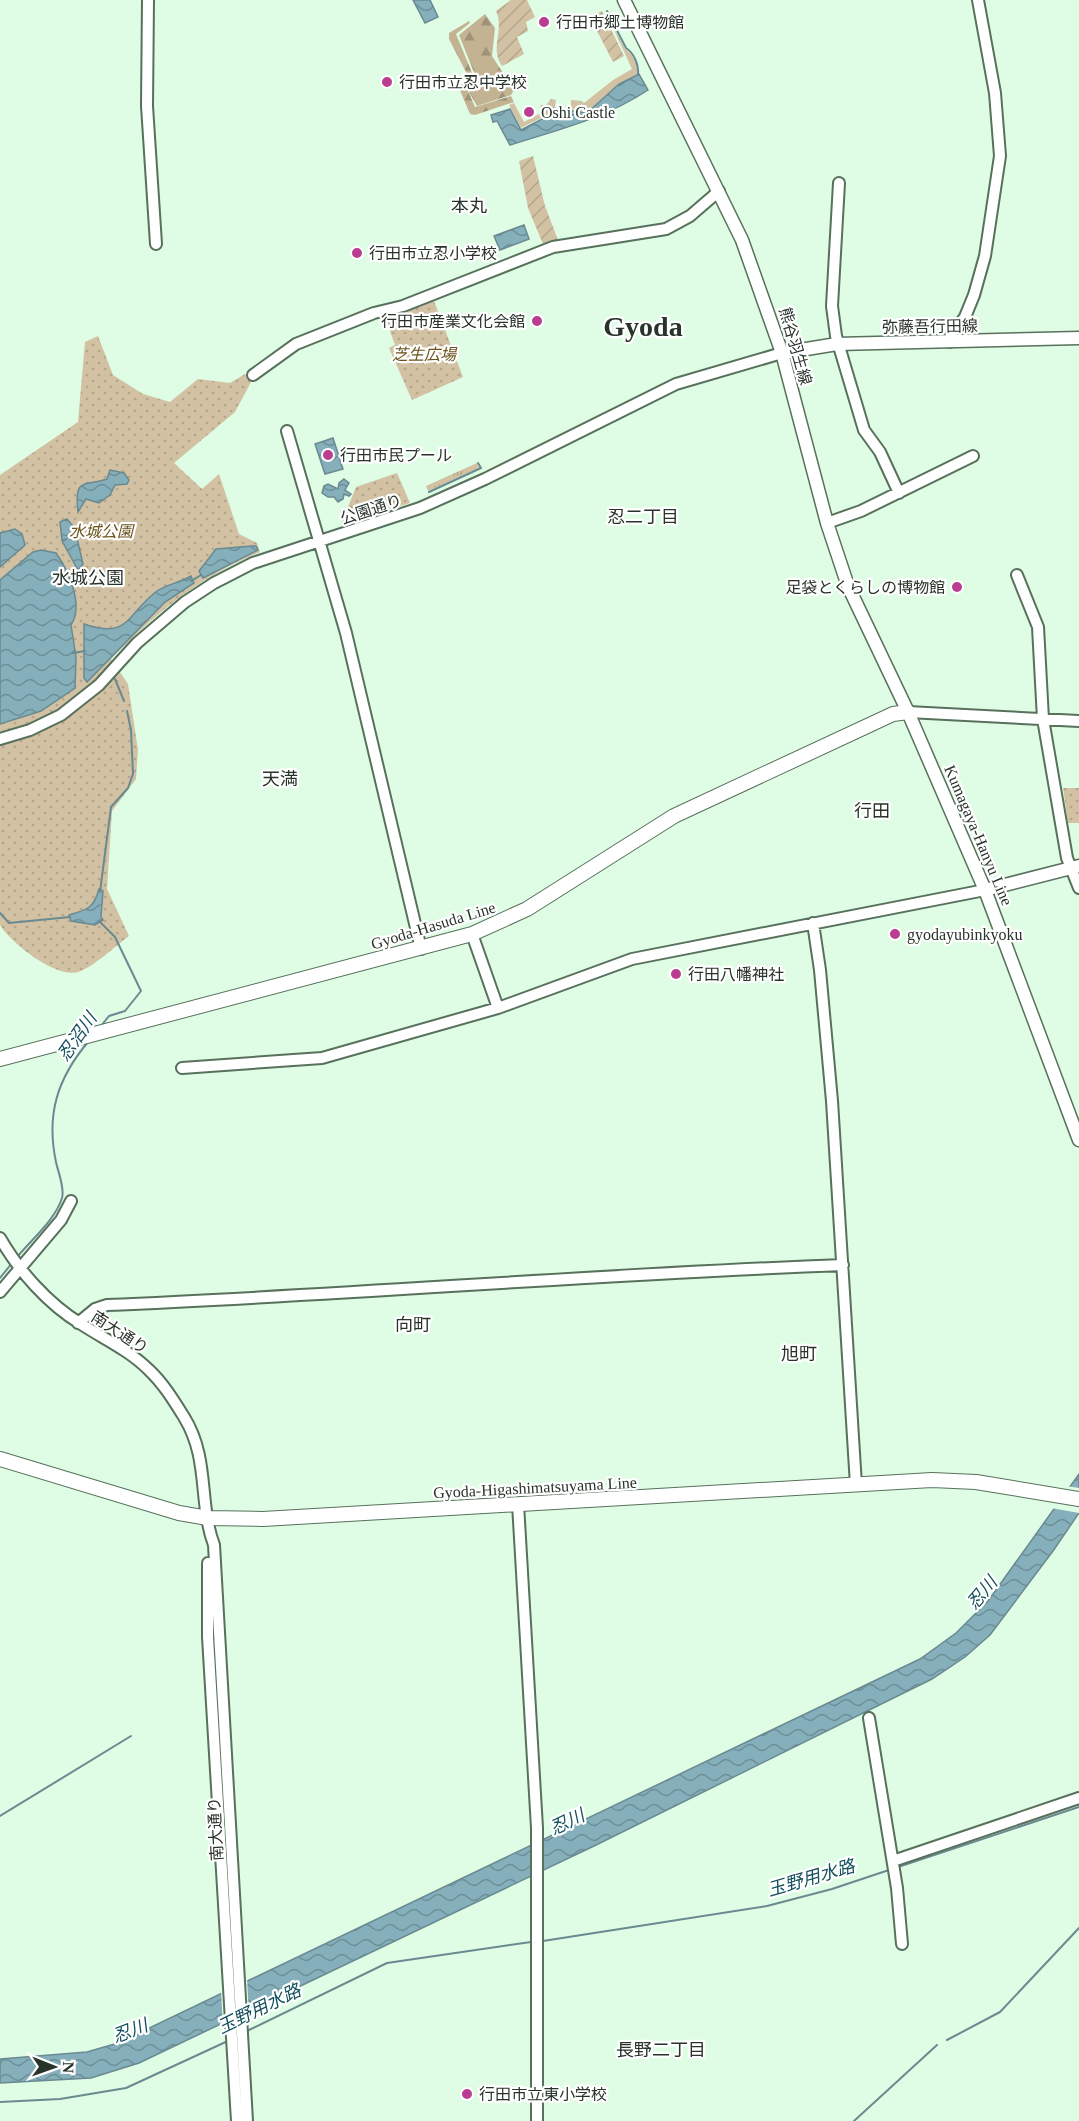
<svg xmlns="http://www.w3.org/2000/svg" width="1079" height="2121" viewBox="0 0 1079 2121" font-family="'Times New Roman','Noto Sans JP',serif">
<defs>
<pattern id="grass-tufts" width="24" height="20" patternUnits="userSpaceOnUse" patternTransform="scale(1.5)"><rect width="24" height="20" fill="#d2c1a2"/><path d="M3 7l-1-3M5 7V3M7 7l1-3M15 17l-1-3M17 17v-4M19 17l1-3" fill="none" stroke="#b4a68c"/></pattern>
<pattern id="forest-firs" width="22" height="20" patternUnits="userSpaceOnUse" patternTransform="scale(1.5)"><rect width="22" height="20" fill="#c4b393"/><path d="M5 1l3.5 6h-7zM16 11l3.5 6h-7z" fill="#9f9278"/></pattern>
<pattern id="park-dots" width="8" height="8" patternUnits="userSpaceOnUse" patternTransform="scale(1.5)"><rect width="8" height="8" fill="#d2c1a2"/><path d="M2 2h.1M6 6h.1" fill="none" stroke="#b4a68c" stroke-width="1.8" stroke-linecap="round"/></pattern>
<pattern id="garden-furrows" width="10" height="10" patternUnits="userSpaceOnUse" patternTransform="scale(1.5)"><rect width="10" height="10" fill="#d2c1a2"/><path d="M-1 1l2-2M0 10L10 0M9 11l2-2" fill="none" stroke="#b4a68c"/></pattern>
<pattern id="water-waves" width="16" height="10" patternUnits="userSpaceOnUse" patternTransform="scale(1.5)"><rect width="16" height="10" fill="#85afbb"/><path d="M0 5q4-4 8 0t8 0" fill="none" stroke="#6d8f98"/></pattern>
</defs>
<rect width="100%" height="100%" fill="#dffce4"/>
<!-- grass -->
<path fill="url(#grass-tufts)" d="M605,10L625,49C632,53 639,65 637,74L619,84L587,112L571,109V100L582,101L584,103L613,80L632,69Z
M551,99L556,100L555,107L548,109L549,114L521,128L509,105L514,103L524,122L543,112L540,105H546Z
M477,463L479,468L428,491L426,486Z"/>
<!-- forest -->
<path fill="url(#forest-firs)" d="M485,14L495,28L492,56L514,90L511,95L477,106L469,92L477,80L459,35Z
M469,21L470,23L456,34L475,80L468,91L475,107L511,96L514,102L475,115L470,114L459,88L468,76L449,39V33Z"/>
<!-- park -->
<path fill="url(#park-dots)" d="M434,301L463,377L412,400L389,348L395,345L386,320Z
M98,336L113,375L143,394L170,402L198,379L230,383L245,374L251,382L235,412L174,463L202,489L219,474L239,534L257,543L260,552C200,576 156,613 111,659L128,684L138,750L136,779L112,811L107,889L129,936C114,947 95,966 78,972C56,979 10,942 0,925V475L78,422L85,342Z
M397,473L410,503L341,524L356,487Z
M1063,788H1079V823H1068Z"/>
<!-- garden -->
<path fill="url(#garden-furrows)" d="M511,0H527L535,17L526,22L528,31L517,37L524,54L502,66C489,47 505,30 496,11Z
M602,11L624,56L613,62L595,27L598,25V13Z
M533,156L545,206L558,240L543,244L528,208L519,161Z"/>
<!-- water -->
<path fill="url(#water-waves)" stroke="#698a90" stroke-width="1.5" d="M413,0H430L438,17L425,23Z
M639,74L648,90C606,118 558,130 510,145L497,121L493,122L491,115L510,109L521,130L552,114L550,109L552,108L587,113L619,84Z
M524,225L529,239L500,250L494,236Z
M333,438L343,469L325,474L315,444Z
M110,470L124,473L129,480L127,484L115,485L110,495L99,503L86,499L78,512C74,476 84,487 107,479Z
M344,479L349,483L345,490L351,494L349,496L344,494L343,499L338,502L334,497H328L322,493L324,486L328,484L338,489L339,483Z
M67,519L73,526L76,537L69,539L77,538L83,564L78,570L62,541L67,539L62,540L60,522Z
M15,529L22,534L25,545L0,567V533Z
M252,546H256L258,550L203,578L199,571L216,549Z
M41,550L56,553C69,571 84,605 71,625L76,657L75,688L41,711L0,724V580L33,552Z
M191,576L194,583L165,602L87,682L84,678V624C130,640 127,613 157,591C167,584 180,583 191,576Z
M99,889L103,891L101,917L103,920L95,925L71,921L69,915C87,910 94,908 99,889Z
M1079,1474V1513L1053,1551L990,1635L965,1657L932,1679L594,1846L139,2063L91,2078L0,2083V2059L87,2052L118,2043L920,1659L956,1633L988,1601Z"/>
<!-- pier -->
<path fill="#dffce4" d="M1066,1486L1079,1488V1513L1051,1508Z
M247,1978L249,2015L223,2027L221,1991Z"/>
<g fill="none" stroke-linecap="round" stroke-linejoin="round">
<!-- stream -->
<path stroke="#698a90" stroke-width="2" d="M607,11L626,48C634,53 639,65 638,74
M429,492L481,468L478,463
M191,581L201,575
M73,653L85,651
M115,679L124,701
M100,892L111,807L128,788L133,774L131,730L127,711
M0,913L9,923L70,917
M99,921L115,937L141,991L125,1011L109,1016L101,1026
M18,1256C33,1238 55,1220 62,1198C65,1188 58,1172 56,1162C46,1115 57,1079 88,1042
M0,1278L12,1263
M0,1816L131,1736
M898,1867L1079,1807
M543,1941L767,1906L832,1889L889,1870
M245,2032L387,1963L531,1942
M947,2040L1000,2012L1079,1928
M0,2102L60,2099L126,2088L230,2040
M854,2121L937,2045"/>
<!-- tertiary casing -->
<g stroke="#57715c" stroke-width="14">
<path id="tertiary" d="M148,0L147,106L156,244
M839,183L832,306L836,336L864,430L880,452L899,493
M950,342L951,335L965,317L974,295L985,256L1000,156L995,93L978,0
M253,375L296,344L374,313L403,306L553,247L666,229L690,216L719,191
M287,431L346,633L421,949
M827,523L861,511L973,456
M1017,575L1038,627L1043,719L1067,858L1079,888
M908,712L1079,721
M0,739L30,730L61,715L99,685L137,643L185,602L214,583L253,563L420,508L485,479L676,384L782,353
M813,923L820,970L832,1101L856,1485
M472,934L498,1008
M182,1068L322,1058L498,1008L632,959L985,890
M0,1238C19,1271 48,1304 81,1324C104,1339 129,1350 149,1370C163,1383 174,1401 184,1417C210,1459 198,1502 214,1545L247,2121
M0,1292L61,1220L71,1201
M78,1323L95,1309L107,1305C353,1295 597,1274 843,1265
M518,1504L537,1828V2121
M208,1563V1637L237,2121
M869,1718L897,1888L902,1944
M893,1861L1079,1798"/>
</g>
<!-- secondary casing -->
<g stroke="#57715c" stroke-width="15">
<path id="secondary" d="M624,0L742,240L782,353L827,523L848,586L908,712L985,890L1079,1140
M782,353L837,344L1079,338
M985,890L1079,866"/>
</g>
<!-- primary casing -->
<g stroke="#57715c" stroke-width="16">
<path id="primary" d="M0,1059L472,934L527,909L674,816L893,714L908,712
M0,1459L179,1513L208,1518L263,1519L932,1480L976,1482L1079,1499"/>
</g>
<!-- tertiary -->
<use href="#tertiary" stroke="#fff" stroke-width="10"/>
<!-- secondary -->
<use href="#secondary" stroke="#fff" stroke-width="12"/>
<!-- primary -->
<use href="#primary" stroke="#fff" stroke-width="14"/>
</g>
<!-- markers -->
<g fill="#b93e8f" stroke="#fff" stroke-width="2">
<circle cx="544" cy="22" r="6"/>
<circle cx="387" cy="82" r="6"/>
<circle cx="529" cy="112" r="6"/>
<circle cx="357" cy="253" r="6"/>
<circle cx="537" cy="321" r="6"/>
<circle cx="328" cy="455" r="6"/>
<circle cx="957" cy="587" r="6"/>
<circle cx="895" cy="934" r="6"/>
<circle cx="676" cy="974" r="6"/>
<circle cx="467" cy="2094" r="6"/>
</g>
<g text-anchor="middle" stroke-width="4.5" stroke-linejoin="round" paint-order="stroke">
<!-- poi labels -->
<g font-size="16" fill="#28332a" stroke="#fff" text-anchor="start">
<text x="556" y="28">行田市郷土博物館</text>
<text x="399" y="88">行田市立忍中学校</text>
<text x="541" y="118">Oshi Castle</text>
<text x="369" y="259">行田市立忍小学校</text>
<text x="525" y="327" text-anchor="end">行田市産業文化会館</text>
<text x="340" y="461">行田市民プール</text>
<text x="945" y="593" text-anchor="end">足袋とくらしの博物館</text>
<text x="907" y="940">gyodayubinkyoku</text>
<text x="688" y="980">行田八幡神社</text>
<text x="479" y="2100">行田市立東小学校</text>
</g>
<!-- street labels -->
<g font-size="16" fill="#28332a" stroke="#fff">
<text transform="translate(930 326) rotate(-1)" y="6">弥藤吾行田線</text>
<text transform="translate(796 346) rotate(74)" y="6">熊谷羽生線</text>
<text transform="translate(371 509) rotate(-18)" y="6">公園通り</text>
<text transform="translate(979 835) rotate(67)" y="6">Kumagaya-Hanyu Line</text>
<text transform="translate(433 925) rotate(-17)" y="6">Gyoda-Hasuda Line</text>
<text transform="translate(120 1332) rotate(33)" y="6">南大通り</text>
<text transform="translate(535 1487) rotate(-3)" y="6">Gyoda-Higashimatsuyama Line</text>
<text transform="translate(215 1829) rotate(-93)" y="6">南大通り</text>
</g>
<!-- park labels -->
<g font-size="16" font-style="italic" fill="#6b521b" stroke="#fff">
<text x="424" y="360">芝生広場</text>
<text x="101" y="537">水城公園</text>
</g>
<!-- neighbourhood labels -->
<g font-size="18" fill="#28332a" stroke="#fff">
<text x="469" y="212">本丸</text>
<text x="643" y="523">忍二丁目</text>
<text x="88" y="584">水城公園</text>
<text x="280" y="785">天満</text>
<text x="872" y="817">行田</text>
<text x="413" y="1331">向町</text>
<text x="799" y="1360">旭町</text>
<text x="661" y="2056">長野二丁目</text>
</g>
<!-- water labels -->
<g font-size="18" font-style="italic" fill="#14505d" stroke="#fff">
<text transform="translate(77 1037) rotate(-55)" y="6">忍沼川</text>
<text transform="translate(982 1593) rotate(-50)" y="6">忍川</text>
<text transform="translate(567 1822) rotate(-26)" y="6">忍川</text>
<text transform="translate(811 1878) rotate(-16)" y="6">玉野用水路</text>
<text transform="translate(259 2009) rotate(-26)" y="6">玉野用水路</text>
<text transform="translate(130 2031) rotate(-21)" y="6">忍川</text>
</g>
<!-- town labels -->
<g font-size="28" font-weight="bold" fill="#28332a" stroke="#fff">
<text x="643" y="336">Gyoda</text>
</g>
</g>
<!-- north arrow -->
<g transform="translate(54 2067) rotate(91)" stroke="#ffffff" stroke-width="4.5" paint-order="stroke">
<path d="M0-4.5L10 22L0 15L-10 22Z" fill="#28332a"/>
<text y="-9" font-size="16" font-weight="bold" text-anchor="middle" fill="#28332a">N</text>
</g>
</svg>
